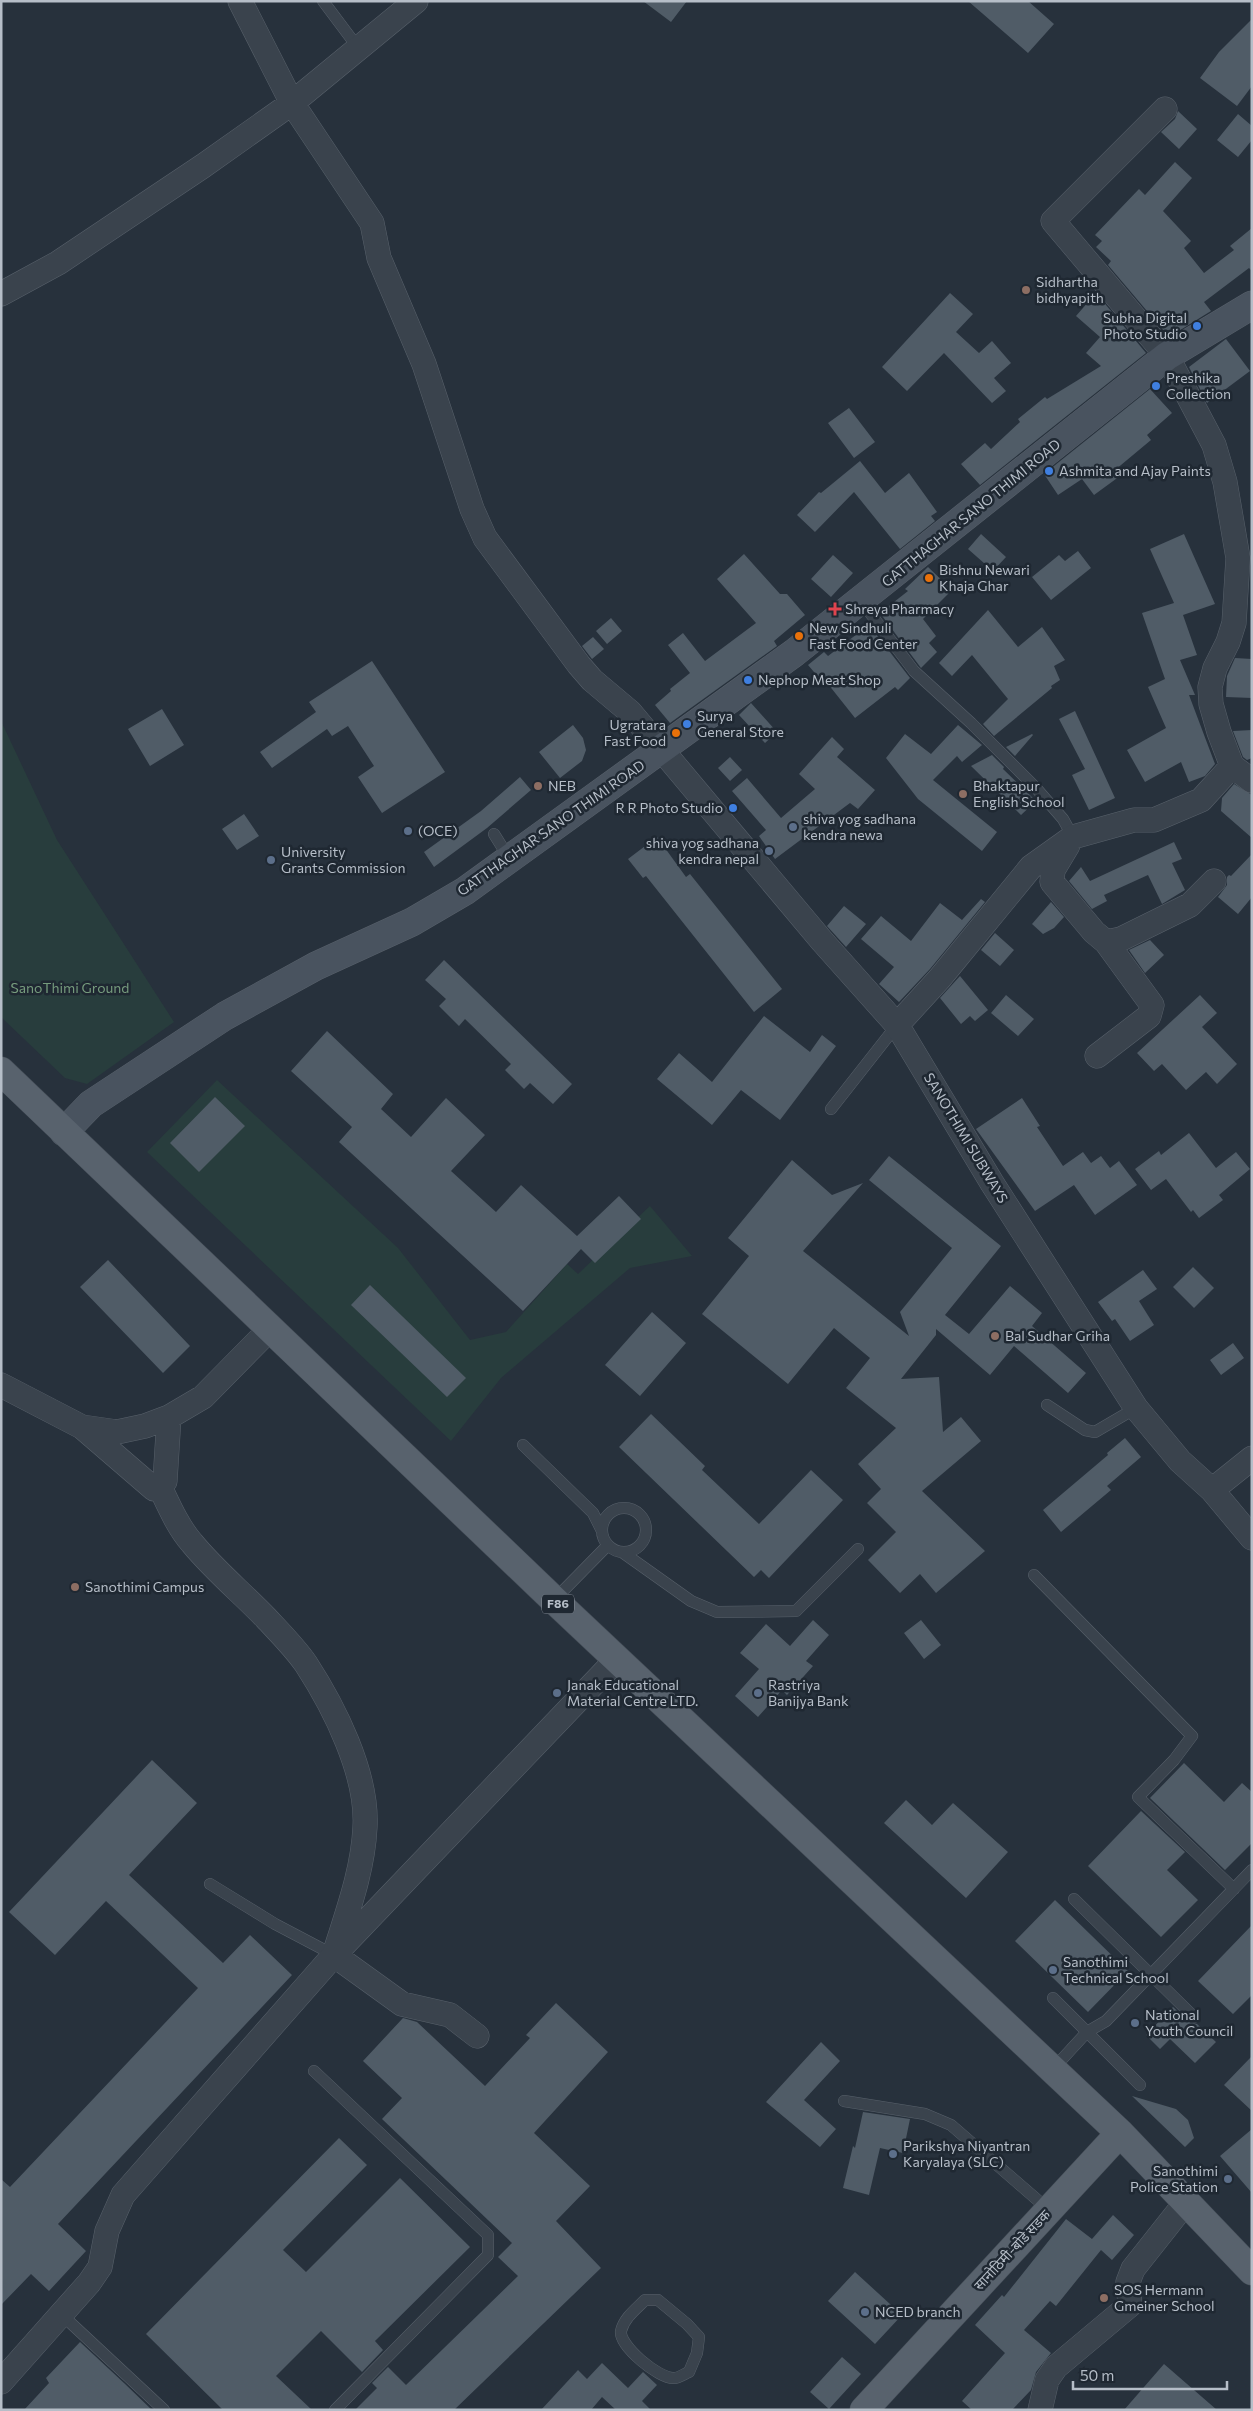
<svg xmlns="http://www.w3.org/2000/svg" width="1253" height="2411" viewBox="0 0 1253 2411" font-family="Commissioner,'Noto Sans Devanagari',sans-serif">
<rect width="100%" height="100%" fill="#27313c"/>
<!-- green -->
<path fill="#283d3d" d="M1,721L57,840L174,1022L87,1084L65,1078L1,1017Z
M217,1080L398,1248L470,1340L506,1332L567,1264L578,1274L650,1206L692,1256L630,1268L501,1378L451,1441L147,1152Z"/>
<!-- building -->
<path fill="#505c67" d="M643,1H687L671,22Z
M968,1H1028L1054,24L1028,53Z
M1252,19V86L1237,106L1200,78L1219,52Z
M1178,111L1197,129L1179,149L1161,132L1175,119Z
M1238,114L1252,126V140L1238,157L1217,140Z
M1175,162L1192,178L1163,211L1191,241L1184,248L1204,273L1234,250L1230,246L1252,228V271L1249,268L1204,302L1211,311L1169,337L1108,265L1111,261L1096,247L1102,241L1095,235L1139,189L1145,195Z
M950,293L973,314L956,332L979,353L992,341L1011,363L994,378L1006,391L992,403L944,353L907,391L882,367Z
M1096,293L1146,353L980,485L961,464L985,443L991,449L1020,422L1018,419L1045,397L1047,399L1101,366L1086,353L1100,337L1076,316Z
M1226,339L1250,371L1207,403L1189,367Z
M1150,389L1172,413L1147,435L1151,440L1115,470L1120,476L1094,495L1082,479L1058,495L1044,474Z
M849,408L875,442L854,458L828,423Z
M860,461L885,493L909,473L937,512L931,516L935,521L900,549L854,492L815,532L797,515L819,492L821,493Z
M981,534L1006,557L993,571L968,549Z
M1184,534L1215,604L1183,615L1197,655L1180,660L1195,695H1189L1215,764L1205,776L1189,782L1181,762L1145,782L1127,750L1166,728L1148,687L1165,679L1142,613L1174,603L1150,549Z
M1078,551L1091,568L1051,600L1032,577L1059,555L1065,561Z
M744,554L780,594H787L805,615L774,641L777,646L670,723L655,705L671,691L670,689L690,673L668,645L683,633L705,661L756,623L717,579Z
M833,555L853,573L831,597L811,579Z
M928,567L952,590L923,619L936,636L929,643L937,652L921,668L880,613L908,591L905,589Z
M988,610L1018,647L1042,627L1065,660L1054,666L1060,680L1051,686L1052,688L994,736L983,724L1008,699L972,655L952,676L939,663Z
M611,618L622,631L607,644L596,631Z
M869,625L910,678L898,690L895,687L855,718L828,684L826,686L808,665L824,652L828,656Z
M593,637L604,649L592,659L582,646Z
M1235,658L1252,659V698L1226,697L1227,676Z
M372,661L445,772L382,813L358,777L374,766L348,726L332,736L327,729L272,768L260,752L316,712L309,702Z
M751,703L777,732L765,743L739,715Z
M162,709L184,745L150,766L128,729Z
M1075,711L1115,798L1089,810L1072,775L1085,769L1059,719Z
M573,725L583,738L586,750L582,761L560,778L539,752Z
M958,725L982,745L962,762L957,756L933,780L997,832L982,851L918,799L886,758L905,734L931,754Z
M1252,730V758L1247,760L1243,757L1233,731Z
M1032,734L1033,735L1015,756L1006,747Z
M832,737L844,749L837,757L875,790L858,809L850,803L775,859L759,836L766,830L732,791L747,778L781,818L815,789L799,774Z
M992,755L1004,767L1003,769L1036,801L1021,815L971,766Z
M730,757L742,770L730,781L718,768Z
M520,777L531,790L487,828L434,867L424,852L481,811Z
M1234,784L1252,795V838L1221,811L1222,798Z
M244,814L259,836L237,850L222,829Z
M657,837L686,877L690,874L782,989L754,1012L646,876L643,878L628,859Z
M1174,842L1182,859L1172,863L1185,890L1162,904L1148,875L1104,895L1107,901L1092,909L1069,881L1081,867L1090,881Z
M1252,854V897L1238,914L1218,897L1227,885V877L1229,875L1231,876Z
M981,899L985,902L930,969L899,1002L879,984L894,967L861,939L881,916L911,941L940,903L962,920Z
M1051,902L1064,917L1054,928L1043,934L1032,924Z
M844,906L866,924L846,947L827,926Z
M995,933L1014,950L1000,966L981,950Z
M1150,940L1164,955L1145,973L1129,950Z
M444,960L572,1084L553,1104L530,1083L524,1089L505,1070L511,1064L465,1019L459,1026L439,1006L446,999L425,980Z
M960,976L988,1010L975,1021L970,1016L961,1024L940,998Z
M1006,995L1034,1019L1018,1036L991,1013Z
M1200,995L1217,1013L1202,1027L1237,1064L1217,1084L1206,1072L1186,1090L1162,1064L1154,1071L1137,1053Z
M764,1016L810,1052L822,1035L836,1046L780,1120L741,1090L712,1125L657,1079L679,1053L712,1082Z
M327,1031L393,1094L381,1109L411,1137L446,1098L485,1135L451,1171L496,1212L521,1185L577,1236L619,1196L641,1219L595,1263L581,1249L523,1311L339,1142L352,1127L291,1071Z
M215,1097L245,1126L199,1172L170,1143Z
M1022,1098L1040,1126L1037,1127L1063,1166L1083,1152L1091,1163L1101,1156L1110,1168L1119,1161L1137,1185L1095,1215L1074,1185L1035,1211L976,1129Z
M1189,1133L1216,1168L1236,1152L1250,1169L1219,1195L1223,1200L1199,1218L1193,1210L1191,1212L1166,1179L1151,1190L1135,1169L1159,1151L1161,1155Z
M889,1156L1001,1246L945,1315L969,1334L1010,1286L1042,1313L1032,1326L1086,1373L1068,1393L1014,1346L990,1375L936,1329V1335L901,1379L939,1377L943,1432L961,1417L981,1441L922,1491L985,1551L936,1593L920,1574L900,1593L868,1560L896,1532L867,1503L881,1489L858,1464L896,1428L846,1388L870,1358L834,1328L788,1384L702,1314L749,1256L728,1238L792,1160L832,1195L863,1183L803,1251L909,1336L900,1312L952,1248L869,1180Z
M108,1260L190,1346L163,1373L80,1287Z
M1193,1267L1214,1288L1194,1308L1173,1287Z
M1143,1270L1157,1289L1139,1301L1154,1325L1130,1341L1115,1319L1112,1321L1098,1302Z
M370,1285L466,1378L447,1397L351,1305Z
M652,1312L686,1343L640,1396L605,1365Z
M1233,1343L1244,1358L1221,1375L1210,1360Z
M651,1414L705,1466L702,1470L759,1524L811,1470L843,1500L769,1578L761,1570L754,1577L619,1447Z
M1125,1438L1141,1457L1107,1486L1111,1490L1061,1532L1043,1510L1108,1455L1107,1453Z
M813,1620L829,1635L806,1661L813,1666L787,1695L782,1690L758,1717L735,1696L759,1669L740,1653L766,1624L790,1646Z
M921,1620L941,1645L924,1659L904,1633Z
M152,1760L197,1803L129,1875L223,1963L250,1935L292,1975L58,2224L86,2251L49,2291L31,2274L1,2305V2179L10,2187L198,1988L106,1901L55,1955L9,1912Z
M1184,1763L1224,1802L1242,1783L1252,1792V1843L1225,1870L1150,1798Z
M906,1800L932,1825L953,1803L1008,1852L966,1898L884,1823Z
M1141,1811L1185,1852L1167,1870L1198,1900L1161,1937L1088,1866Z
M1055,1900L1128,1971L1088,2012L1015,1941Z
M1252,1925V1995L1233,2014L1198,1981Z
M556,2003L608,2052L534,2133L590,2186L556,2221L601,2268L454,2410H355L377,2388L372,2383L388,2367L406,2385L518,2276L498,2257L512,2243L382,2119L402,2098L363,2061L403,2018L417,2022L485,2086L530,2038L526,2035Z
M1173,2007L1189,2022L1197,2024L1216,2042L1195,2063L1170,2039L1160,2049L1146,2035Z
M821,2042L840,2061L804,2100L836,2129L820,2147L766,2102Z
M1252,2056V2111L1224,2085Z
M1132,2096L1176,2109L1188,2120L1194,2138L1185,2147Z
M863,2112L910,2119L903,2153L880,2148L869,2195L843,2188L853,2146L855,2148Z
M1252,2129V2193L1220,2156Z
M339,2138L367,2165L283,2250L306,2272L400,2178L470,2247L375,2341L383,2350L362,2372L321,2331L276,2376L312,2410H223L146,2334Z
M1113,2215L1134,2235L1112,2260L1101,2250L1056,2306L1050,2301L1024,2330L1051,2353L1036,2372L1031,2390L1012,2410H972L962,2401L1005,2353L975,2325L1002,2295L1004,2297L1066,2219L1092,2239Z
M855,2272L902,2315L875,2344L828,2301Z
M80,2342L124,2383L152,2410H24L49,2383L46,2378Z
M842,2357L861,2374L829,2409L810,2392Z
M602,2363L628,2388L643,2372L657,2385L642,2401L651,2410H616L602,2397L591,2410H541L578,2370L587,2379Z
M1164,2364L1217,2410H1124Z"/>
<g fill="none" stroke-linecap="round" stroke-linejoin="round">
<!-- lane casing -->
<g stroke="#58616b" stroke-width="12">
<path id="lane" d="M323,1L359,49
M861,601L914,671L971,723L1036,788L1063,819L1073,837
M494,834L509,858
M831,1109L897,1025
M1047,1405L1085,1430L1095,1432L1136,1408
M523,1445L593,1513L602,1531
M602 1530a22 22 0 1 1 44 0a22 22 0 1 1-44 0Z
M622,1552L691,1601L717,1612L796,1611L858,1549
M1034,1575L1192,1736L1174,1760L1138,1797L1234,1889
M554,1600L608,1545
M210,1884L275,1924L334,1955
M1074,1899L1194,2017
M1053,1998L1140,2085
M1053,2069L1087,2032L1106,2021L1252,1870
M314,2071L488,2235V2255L335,2410
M844,2101L925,2114L951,2125L1049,2210
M645,2300H658L687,2324L699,2337L697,2353L689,2372C684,2374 679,2378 674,2378C659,2379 619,2346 621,2331C624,2318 636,2309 645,2300Z
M61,2314L164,2410"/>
</g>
<!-- street casing -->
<g stroke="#58616b" stroke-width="25">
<path id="street" d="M240,1L292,103L372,223L379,258L424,364L472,509L485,538L579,665L592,680L630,712L822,941L897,1025L992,1183L1136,1408L1180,1461L1212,1490L1252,1538
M1,294L58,263L203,166L292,103L416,1
M1232,766L1252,781
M1068,845L1053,870L1052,882L1094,932L1106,942L1121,939L1190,905L1214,881
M897,1025L940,978L1031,867L1073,837L1134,820H1154L1201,800L1232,766L1219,732L1211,704L1210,687L1215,668L1228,642L1234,623L1238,558L1225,482L1214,445L1167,356L1053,221L1165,109
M1097,1056L1149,1016L1152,1005L1106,942
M1,1385L82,1427L117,1432L145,1426L169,1417L203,1397L270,1329
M82,1427L154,1489L165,1481L169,1417
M160,1487C169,1506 178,1527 192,1543C214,1570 242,1593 266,1618C280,1633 295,1648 306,1664C334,1707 368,1774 365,1827C363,1871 347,1913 334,1955L402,2004L450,2015L477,2036
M1212,1490L1252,1458
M1,2382L89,2283L100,2267L107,2231L123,2195L334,1955L617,1659
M1040,2410L1047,2380L1056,2367L1130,2305L1128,2282L1133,2269L1186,2202"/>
</g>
<!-- secondary casing -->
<g stroke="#58616b" stroke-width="29">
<path id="secondary" d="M64,1132L91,1104L225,1016L316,966L412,922L465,891L794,653L1167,356L1252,305"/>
</g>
<!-- primary casing -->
<g stroke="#434c56" stroke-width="29">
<path id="primary" d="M1,1071L554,1600L1120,2133L1252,2271
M864,2410L1120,2133"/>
</g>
<!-- lane -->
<use href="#lane" stroke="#3a434d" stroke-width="11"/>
<!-- street -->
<use href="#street" stroke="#3a434d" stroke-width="24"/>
<!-- secondary -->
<use href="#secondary" stroke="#49535f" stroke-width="28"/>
<!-- primary -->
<use href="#primary" stroke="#58626d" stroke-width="28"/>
</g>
<!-- markers -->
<g fill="#8d6e63" stroke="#1f2832" stroke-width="2">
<circle cx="1026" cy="290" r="5"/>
<circle cx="538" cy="786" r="5"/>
<circle cx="963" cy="794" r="5"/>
<circle cx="995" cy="1336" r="5"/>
<circle cx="75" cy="1587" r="5"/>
<circle cx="1104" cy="2298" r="5"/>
</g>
<g fill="#3f7fe0" stroke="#1f2832" stroke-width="2">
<circle cx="1197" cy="326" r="5"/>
<circle cx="1156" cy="386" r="5"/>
<circle cx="1049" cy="471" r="5"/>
<circle cx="748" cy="680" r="5"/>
<circle cx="687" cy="724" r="5"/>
<circle cx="733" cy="808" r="5"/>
</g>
<g fill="#e8710a" stroke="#1f2832" stroke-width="2">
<circle cx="929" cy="578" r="5"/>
<circle cx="799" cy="636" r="5"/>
<circle cx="676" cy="733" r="5"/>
</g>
<path fill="#e0444e" stroke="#1f2832" stroke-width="2" d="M832.5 601.5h5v5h5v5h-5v5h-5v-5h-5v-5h5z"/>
<g fill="#5c6f8a" stroke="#1f2832" stroke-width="2">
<circle cx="793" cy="827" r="5"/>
<circle cx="408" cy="831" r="5"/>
<circle cx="769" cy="851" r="5"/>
<circle cx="271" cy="860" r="5"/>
<circle cx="557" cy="1693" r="5"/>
<circle cx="758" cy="1693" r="5"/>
<circle cx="1053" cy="1970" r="5"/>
<circle cx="1135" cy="2023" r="5"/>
<circle cx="893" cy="2154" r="5"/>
<circle cx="1228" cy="2179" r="5"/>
<circle cx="865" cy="2312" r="5"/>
</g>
<g text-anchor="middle" stroke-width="5" stroke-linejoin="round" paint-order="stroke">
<!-- shield labels -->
<rect fill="#1f2832" stroke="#89919b" stroke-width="1" x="542" y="1594.5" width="32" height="19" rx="4"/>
<g font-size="12" font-weight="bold" fill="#b6bec8">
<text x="558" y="1608">F86</text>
</g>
<!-- poi labels -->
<g font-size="14" fill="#b6bec8" stroke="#1f2832" text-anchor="start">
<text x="1036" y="287">Sidhartha<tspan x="1036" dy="16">bidhyapith</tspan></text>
<text x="1187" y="323" text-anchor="end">Subha Digital<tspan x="1187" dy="16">Photo Studio</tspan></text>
<text x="1166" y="383">Preshika<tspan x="1166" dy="16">Collection</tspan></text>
<text x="1059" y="476">Ashmita and Ajay Paints</text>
<text x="939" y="575">Bishnu Newari<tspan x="939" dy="16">Khaja Ghar</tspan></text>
<text x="845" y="614">Shreya Pharmacy</text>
<text x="809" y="633">New Sindhuli<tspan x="809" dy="16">Fast Food Center</tspan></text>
<text x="758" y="685">Nephop Meat Shop</text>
<text x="697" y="721">Surya<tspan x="697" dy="16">General Store</tspan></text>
<text x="666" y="730" text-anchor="end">Ugratara<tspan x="666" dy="16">Fast Food</tspan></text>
<text x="548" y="791">NEB</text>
<text x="973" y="791">Bhaktapur<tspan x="973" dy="16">English School</tspan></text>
<text x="723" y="813" text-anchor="end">R R Photo Studio</text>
<text x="803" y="824">shiva yog sadhana<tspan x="803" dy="16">kendra newa</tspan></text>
<text x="418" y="836">(OCE)</text>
<text x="759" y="848" text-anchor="end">shiva yog sadhana<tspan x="759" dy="16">kendra nepal</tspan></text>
<text x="281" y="857">University<tspan x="281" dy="16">Grants Commission</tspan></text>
<text x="1005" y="1341">Bal Sudhar Griha</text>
<text x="85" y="1592">Sanothimi Campus</text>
<text x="567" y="1690">Janak Educational<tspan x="567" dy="16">Material Centre LTD.</tspan></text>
<text x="768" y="1690">Rastriya<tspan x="768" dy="16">Banijya Bank</tspan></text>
<text x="1063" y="1967">Sanothimi<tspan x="1063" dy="16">Technical School</tspan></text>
<text x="1145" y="2020">National<tspan x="1145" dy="16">Youth Council</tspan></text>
<text x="903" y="2151">Parikshya Niyantran<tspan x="903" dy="16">Karyalaya (SLC)</tspan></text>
<text x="1218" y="2176" text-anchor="end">Sanothimi<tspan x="1218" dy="16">Police Station</tspan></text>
<text x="1114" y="2295">SOS Hermann<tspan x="1114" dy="16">Gmeiner School</tspan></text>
<text x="875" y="2317">NCED branch</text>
</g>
<!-- street labels -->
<g font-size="14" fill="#b6bec8" stroke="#1f2832">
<text transform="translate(971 513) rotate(-39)" y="5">GATTHAGHAR SANO THIMI ROAD</text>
<text transform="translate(551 828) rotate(-35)" y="5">GATTHAGHAR SANO THIMI ROAD</text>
<text transform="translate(966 1138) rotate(59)" y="5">SANOTHIMI SUBWAYS</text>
<text transform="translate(1012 2250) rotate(-47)" y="5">सानोठिमी-बोडे सडक</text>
</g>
<!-- park labels -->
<g font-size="14" fill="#769b7d" stroke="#1f2832">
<text x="70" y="993">SanoThimi Ground</text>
</g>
</g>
<!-- border -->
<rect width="1253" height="2411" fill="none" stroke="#b6bec8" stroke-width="5"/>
<!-- scale -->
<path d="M1073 2381v8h154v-8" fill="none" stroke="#b6bec8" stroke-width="2.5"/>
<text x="1080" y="2381" font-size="15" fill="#b6bec8" stroke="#1f2832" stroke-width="4" paint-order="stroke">50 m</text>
</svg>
